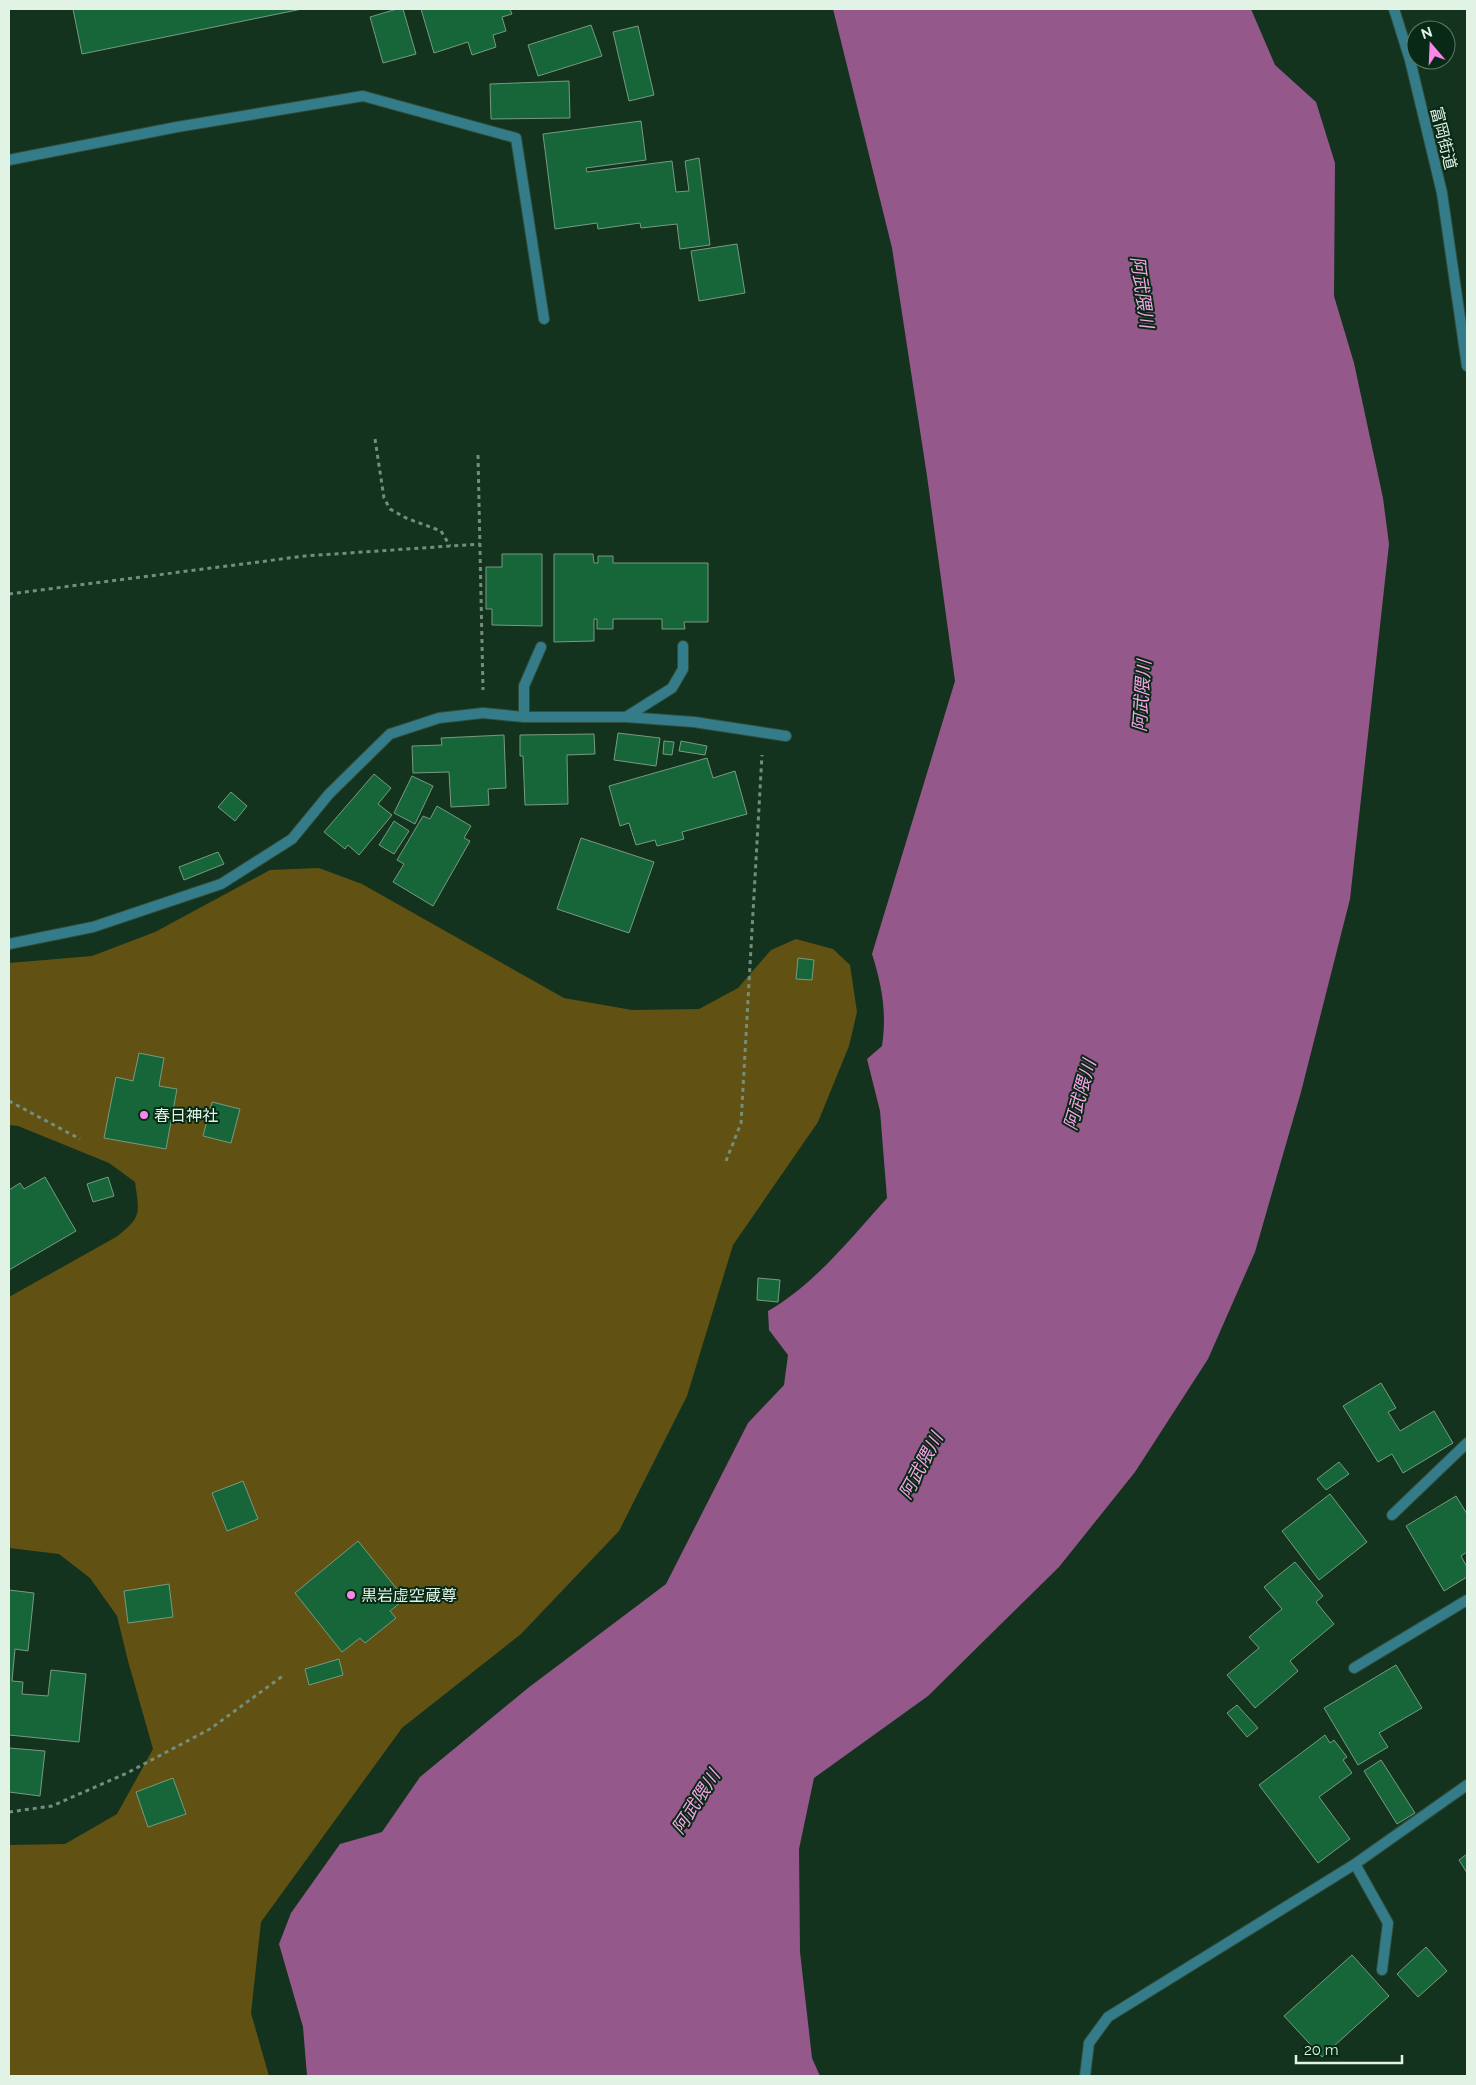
<svg xmlns="http://www.w3.org/2000/svg" width="1476" height="2085" viewBox="0 0 1476 2085" font-family="Raleway,'Noto Sans JP',sans-serif">
<rect width="100%" height="100%" fill="#13331e"/>
<!-- green -->
<path fill="#615112" d="M319,868L362,884L564,998L632,1010L699,1009L738,988L771,950L796,939L833,949L850,965L857,1012L849,1046L818,1122L733,1245L687,1396L619,1531L521,1634L402,1728L261,1922L251,2013L269,2076H9V1845L65,1844L117,1814L153,1749L128,1661L117,1616L90,1578L59,1554L9,1548V1297L116,1237C143,1217 139,1212 135,1182L109,1163L18,1126L9,1125V963L92,956L155,932L270,870Z"/>
<!-- water -->
<path fill="#94588a" d="M833,9H1251L1275,65L1316,102L1335,163L1334,296L1354,363L1383,498L1389,544L1350,899L1301,1092L1255,1252L1208,1359L1135,1472L1059,1567L928,1696L814,1778L799,1849L800,1952L812,2058L820,2076H307L303,2027L279,1944L291,1913L340,1844L382,1832L420,1777L528,1688L666,1584L748,1423L784,1385L788,1355L769,1330L768,1311C815,1284 851,1238 887,1198L880,1111L867,1059L882,1046C887,1012 882,986 872,954L955,681L927,476L892,248Z"/>
<!-- building -->
<path fill="#176639" stroke="#779a81" d="M73,9H302L82,54Z
M397,9H403L416,54L383,63L370,17Z
M421,9H510L512,14L502,17L506,31L493,35L496,47L472,55L468,42L434,53Z
M591,25L602,56L538,76L528,45Z
M638,26L654,95L629,101L613,32Z
M569,81L570,118L491,119L490,84Z
M641,121L646,160L586,168L587,172L672,161L676,192L689,191L685,161L699,158L710,245L680,249L677,224L641,228L640,223L598,229L597,223L555,229L543,134Z
M737,244L745,293L699,301L691,251Z
M502,554H542V626L492,625V609H486V567H502Z
M554,554H593L594,563H598V556H613V563H708V622H684L685,629H662V619H613V629H597V619H594V641L554,642Z
M618,733L660,738L656,766L614,760Z
M594,734L595,754L567,755L568,804L525,805L523,756H520V735Z
M504,735L506,788L488,789L489,805L451,807L449,772L413,773L412,746L442,745L441,738Z
M664,741L674,742L672,755L663,754Z
M681,741L707,746L705,755L679,751Z
M707,758L713,778L735,771L747,814L682,832L684,839L657,846L655,840L636,845L629,823L620,826L609,786Z
M374,774L391,788L378,804L392,815L359,855L348,845L345,849L324,832Z
M412,776L433,786L415,824L394,813Z
M231,792L247,806L235,821L218,807Z
M437,806L471,826L464,838L470,841L433,906L393,882L404,864L397,860L423,816L430,819Z
M394,821L409,831L394,854L379,845Z
M581,838L654,862L629,933L557,909Z
M218,852L224,864L184,880L179,867Z
M798,958L814,960L812,980L796,979Z
M139,1053L164,1058L159,1086L177,1089L166,1149L104,1138L116,1077L133,1081Z
M212,1102L240,1109L231,1143L203,1136Z
M45,1177L76,1231L9,1270V1190L20,1183L24,1189Z
M108,1177L114,1196L93,1202L87,1184Z
M758,1278L780,1280L778,1302L757,1300Z
M1381,1383L1396,1408L1388,1412L1400,1431L1434,1411L1453,1443L1403,1473L1392,1454L1378,1462L1343,1406Z
M1339,1462L1349,1474L1326,1490L1317,1479Z
M243,1481L258,1519L227,1531L212,1493Z
M1330,1494L1367,1542L1319,1580L1282,1531Z
M1456,1496L1467,1514V1552L1461,1556L1467,1567V1577L1444,1591L1406,1526Z
M358,1541L405,1599L390,1611L396,1618L365,1643L360,1638L342,1652L295,1593Z
M1295,1562L1323,1596L1316,1602L1334,1624L1290,1661L1298,1671L1255,1708L1227,1675L1259,1648L1249,1637L1282,1609L1264,1587Z
M169,1584L173,1617L128,1623L124,1591Z
M9,1590L34,1593L28,1651L15,1649L12,1681L23,1682L22,1694L48,1696L51,1670L86,1674L79,1742L9,1735Z
M339,1659L343,1675L309,1685L305,1669Z
M1396,1665L1422,1708L1379,1733L1388,1747L1358,1765L1324,1708Z
M1237,1705L1258,1728L1247,1737L1227,1713Z
M1325,1735L1330,1743L1334,1740L1347,1757L1343,1760L1352,1773L1319,1797L1350,1839L1318,1863L1259,1785Z
M9,1748L45,1751L40,1796L9,1792Z
M1381,1760L1415,1813L1397,1824L1364,1771Z
M173,1778L186,1814L148,1827L136,1792Z
M1467,1854V1873L1459,1860Z
M1426,1947L1447,1971L1418,1997L1397,1974Z
M1352,1955L1389,1996L1322,2057L1284,2016Z"/>
<g fill="none" stroke-linecap="round" stroke-linejoin="round">
<!-- minor casing -->
<g stroke="#304e3a" stroke-width="12">
<path id="minor" d="M9,160L177,127L363,96L516,138L544,319
M524,717V686L541,647
M626,717L672,688L683,669V646
M9,944L93,927L221,884L292,839L329,794L390,734L439,718L483,713L524,717H626L694,722L786,736
M1392,1515L1467,1443
M1354,1668L1467,1600
M1355,1864L1388,1923L1382,1970
M1085,2076L1089,2043L1108,2017L1355,1864L1467,1785"/>
</g>
<!-- tertiary casing -->
<g stroke="#304e3a" stroke-width="12">
<path id="tertiary" d="M1394,9L1410,60L1442,193L1467,366"/>
</g>
<!-- path -->
<path stroke="#748e7c" stroke-width="3" stroke-dasharray="4 4" stroke-linecap="butt" d="M375,439L384,498L390,509L406,518L441,531L450,546
M478,455L483,690
M9,594L305,556L480,544
M9,1101L80,1139
M726,1161L741,1123L762,755
M9,1812L52,1806L127,1773L210,1729L284,1675"/>
<!-- minor -->
<use href="#minor" stroke="#357c8b" stroke-width="10"/>
<!-- tertiary -->
<use href="#tertiary" stroke="#357c8b" stroke-width="10"/>
</g>
<!-- markers -->
<g fill="#f987e8" stroke="#082915" stroke-width="2">
<circle cx="144" cy="1115" r="5"/>
<circle cx="351" cy="1595" r="5"/>
</g>
<g text-anchor="middle" stroke-width="4" stroke-linejoin="round" paint-order="stroke">
<!-- street labels -->
<g font-size="16" fill="#e0f3e5" stroke="#082915">
<text transform="translate(1444 138) rotate(76)" y="6">富岡街道</text>
</g>
<!-- poi labels -->
<g font-size="16" fill="#e0f3e5" stroke="#082915" text-anchor="start">
<text x="154" y="1121">春日神社</text>
<text x="361" y="1601">黒岩虚空蔵尊</text>
</g>
<!-- water labels -->
<g font-size="18" font-style="italic" fill="#f9a4ea" stroke="#082915">
<text transform="translate(1142 292) rotate(82)" y="6">阿武隈川</text>
<text transform="translate(1142 696) rotate(-86)" y="6">阿武隈川</text>
<text transform="translate(1080 1095) rotate(-74)" y="6">阿武隈川</text>
<text transform="translate(921 1466) rotate(-62)" y="6">阿武隈川</text>
<text transform="translate(696 1802) rotate(-57)" y="6">阿武隈川</text>
</g>
</g>
<!-- border -->
<rect width="1476" height="2085" fill="none" stroke="#e0f3e5" stroke-width="20"/>
<!-- north arrow -->
<g transform="translate(1431 45) rotate(341)"><circle r="24" fill="#082915" stroke="#5e7a68"/>
<path d="M0-4L9 19L0 12L-9 19Z" fill="#f987e8"/>
<text y="-8" font-size="14" font-weight="bold" text-anchor="middle" fill="#e0f3e5">N</text>
</g>
<!-- scale -->
<path d="M1296 2055v8h106v-8" fill="none" stroke="#e0f3e5" stroke-width="2.5"/>
<text x="1304" y="2055" font-size="15" fill="#e0f3e5" stroke="#082915" stroke-width="4" paint-order="stroke">20 m</text>
</svg>
